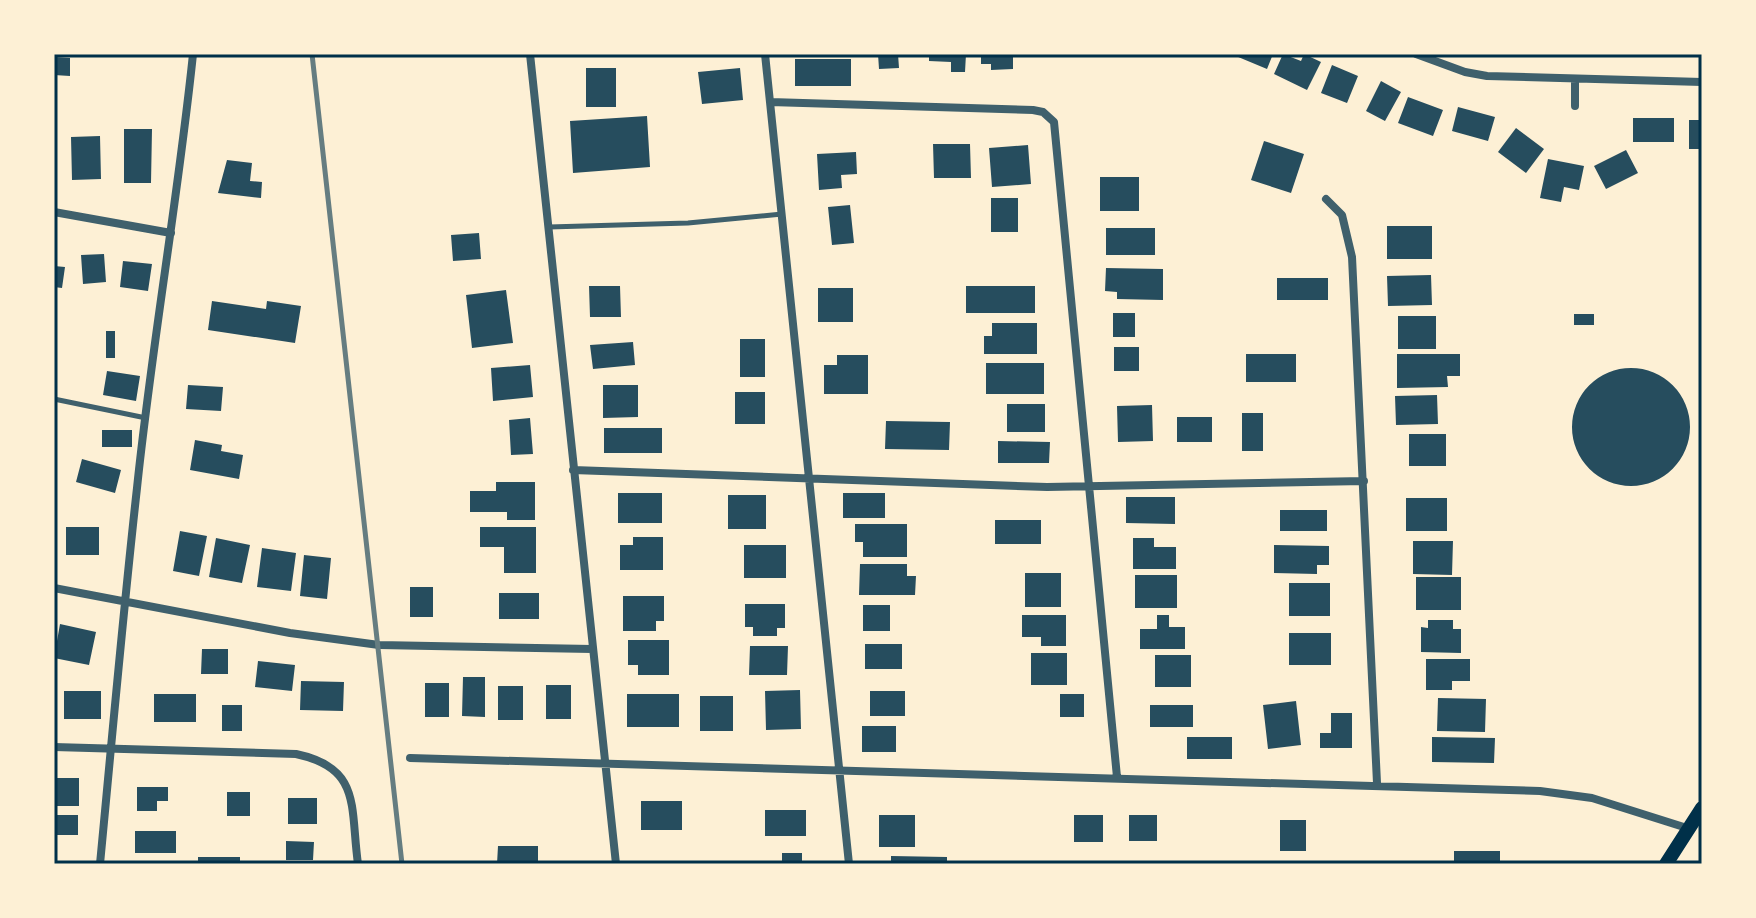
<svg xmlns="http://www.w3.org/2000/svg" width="1756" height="918" viewBox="0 0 1756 918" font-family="Karla,sans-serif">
<rect width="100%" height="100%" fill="#fdf0d5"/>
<!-- building -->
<path fill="#264d5e" d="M878,54H898L899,68L879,69Z
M929,54H966L965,72H951V62L929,61Z
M981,54H1013V69L991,70V64H981Z
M1231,54H1273L1267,69Z
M1283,54L1301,61L1304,54L1321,62L1307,90L1274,74Z
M54,57L70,58V76L54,75Z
M795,59H851V86H795Z
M1332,65L1358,76L1347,103L1321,93Z
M586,68H616V107H586Z
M740,68L743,100L702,104L698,72Z
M1381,81L1401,92L1385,121L1366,111Z
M1408,97L1443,110L1433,136L1398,123Z
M1458,107L1495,117L1488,141L1452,131Z
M647,116L650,167L573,173L570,121Z
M1633,118H1674V142H1633Z
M1689,120H1702V149H1689Z
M1516,128L1544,149L1526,173L1498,152Z
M124,129H152L151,183H124Z
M100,136L101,179L72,180L71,137Z
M1264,141L1304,154L1291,193L1251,180Z
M933,144H970L971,178H934Z
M1028,145L1031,184L992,187L989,148Z
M1626,150L1638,173L1606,189L1594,166Z
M856,152L857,174L841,175L842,188L819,190L817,154Z
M1548,159L1584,166L1579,190L1564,187L1561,202L1540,198Z
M227,160L252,163L250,181L262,182L261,198L218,193Z
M1100,177H1139V211H1100Z
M991,198H1018V232H991Z
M850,205L854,243L832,245L828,207Z
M1387,226H1432V259H1387Z
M1106,228H1155V255H1106Z
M479,233L481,259L453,261L451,235Z
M104,254L106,282L83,284L81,255Z
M123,261L152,264L148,291L120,287Z
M54,266L65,267L62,288L54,287Z
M1106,268L1163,269V300L1117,299V292L1105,291Z
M1431,275L1432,305L1388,306L1387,276Z
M1277,278H1328V300H1277Z
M589,286H620L621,317H590Z
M966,286H1035V313H966Z
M818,288H853V322H818Z
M506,290L513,343L472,348L466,295Z
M212,301L266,309L267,301L301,306L295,343L208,330Z
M1113,313H1135V337H1113Z
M1574,314H1594V325H1574Z
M1398,316H1436V349H1398Z
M992,323H1037V354H984V336H992Z
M106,331H115V358H106Z
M740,339H765V377H740Z
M633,342L635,365L593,369L590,345Z
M1114,347H1139V371H1114Z
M1246,354H1296V382H1246Z
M1397,354H1460V376H1447L1448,387L1397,388Z
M837,355H868V394H824V365H837Z
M986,363H1044V394H986Z
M530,365L533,397L493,401L491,368Z
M1572 427a59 59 0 1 1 118 0a59 59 0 1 1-118 0Z
M107,371L140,376L136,401L103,395Z
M188,385L223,387L221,411L186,409Z
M603,385H638V417L603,418Z
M735,392H765V424H735Z
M1437,395L1438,424L1396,425L1395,396Z
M1007,404H1045V432H1007Z
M1152,405L1153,441L1118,442L1117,406Z
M1242,413H1263V451H1242Z
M1177,417H1212V442H1177Z
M530,418L533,454L511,455L509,420Z
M886,421L950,422L949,450L885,449Z
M604,428H662V453H604Z
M102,430H132V447H102Z
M1409,434H1446V466H1409Z
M195,440L222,445L221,451L243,455L239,479L190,470Z
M998,441L1050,442L1049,463H998Z
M82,459L121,470L115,493L76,482Z
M496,482H535V520H507V512H470V491H496Z
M618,493H662V523H618Z
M843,493H885V518H843Z
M728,495H766V529H728Z
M1126,497H1175V524L1126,523Z
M1406,498H1447V531H1406Z
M1280,510H1327V531H1280Z
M995,520H1041V544H995Z
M855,524H907V557H863V542H855Z
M66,527H99V555H66Z
M480,527H536V573H504V547H480Z
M180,531L207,536L199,576L173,571Z
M633,537H663V570H620V545H633Z
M216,538L250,545L242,583L209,577Z
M1133,538H1154V547H1176V569H1133Z
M1413,541H1453L1452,575L1413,574Z
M744,545H786V578H744Z
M1274,545L1329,546V565H1317V574L1274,573Z
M262,548L296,553L291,591L257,587Z
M304,555L331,558L327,599L300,596Z
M860,564H907V576H916L915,595H859Z
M1025,573H1061V607H1025Z
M1135,575H1177V608H1135Z
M1416,577H1461V610H1416Z
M1289,583H1330V616H1289Z
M410,587H433V617H410Z
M499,593H539V619H499Z
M623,596H664V621H656V631H623Z
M745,604H785V628H777V636H753V627H745Z
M863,605H890V631H863Z
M1022,615H1066V646H1041V637H1022Z
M1157,615H1169V627H1185V649H1140V629H1157Z
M1428,620H1453V629H1461V653L1421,652V627L1428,628Z
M60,624L96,632L89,665L54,658Z
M1289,633H1331V665H1289Z
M628,640H669V675H638V665H628Z
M865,644H902V669H865Z
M750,646H788L787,675H749Z
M202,649H228V674H201Z
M1031,653H1067V685H1031Z
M1155,655H1191V687H1155Z
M1426,659H1470V681H1452V690H1426Z
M258,661L295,665L292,691L255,687Z
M463,677H485V717L462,716Z
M301,681L344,682L343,711L300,710Z
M425,683H449V717H425Z
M546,685H571V719H546Z
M498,686H523V720H498Z
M800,690L801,729L766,730L765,691Z
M64,691H101V719H64Z
M870,691H905V716H870Z
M154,694H196V722H154Z
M627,694H679V727H627Z
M1060,694H1084V717H1060Z
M700,696H733V731H700Z
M1438,698L1486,699L1485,732L1437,731Z
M1296,701L1301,745L1268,749L1263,705Z
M222,705H242V731H222Z
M1150,705H1193V727H1150Z
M1331,713H1352V748H1320V733H1331Z
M862,726H896V752H862Z
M1187,737H1232V759H1187Z
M1432,737L1495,738L1494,763L1432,762Z
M54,778H79V806H54Z
M137,787H168V801H157V811H137Z
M227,792H250V816H227Z
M288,798H317V824H288Z
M641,801H682V830H641Z
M765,810H806V836H765Z
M54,815H78V835H54Z
M879,815H915V847H879Z
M1074,815H1103V842H1074Z
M1129,815H1157V841H1129Z
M1280,820H1306V851H1280Z
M135,831H176V853H135Z
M286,841L314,842L313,860H286Z
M498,846H538V864H497Z
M1454,851H1500V864H1454Z
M782,853H802V864H782Z
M891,856L947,857V864H891Z
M198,857H240V864H198Z"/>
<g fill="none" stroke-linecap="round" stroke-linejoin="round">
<!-- service -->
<path stroke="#3f606c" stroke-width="5" d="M549,227L688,223L782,214
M54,399L146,418"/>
<!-- minor -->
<path stroke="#3f606c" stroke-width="8" d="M530,54L616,864
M765,54L849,864
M1416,54L1465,72L1487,76L1702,82
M1575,79V106
M770,102L1033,110L1043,112L1054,122L1117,777
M1326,199L1342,215L1352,257L1377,783
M54,212L171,233
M573,470L1047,487L1364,481
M54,588L290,633L379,645L592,649
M54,747L296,754C362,768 350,807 358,864
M410,758L1540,791L1592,798L1687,828
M100,864C112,739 123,613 137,488C152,343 178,199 193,54"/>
<!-- secondary -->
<path stroke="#003049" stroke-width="14" d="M1666,864L1702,808"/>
<!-- rail -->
<path stroke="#657d81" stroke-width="5" d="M312,54L402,864"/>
</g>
<!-- border -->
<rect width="1756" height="918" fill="none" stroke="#fdf0d5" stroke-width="112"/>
<rect x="56" y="56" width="1644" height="806" fill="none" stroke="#003049" stroke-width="3"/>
</svg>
